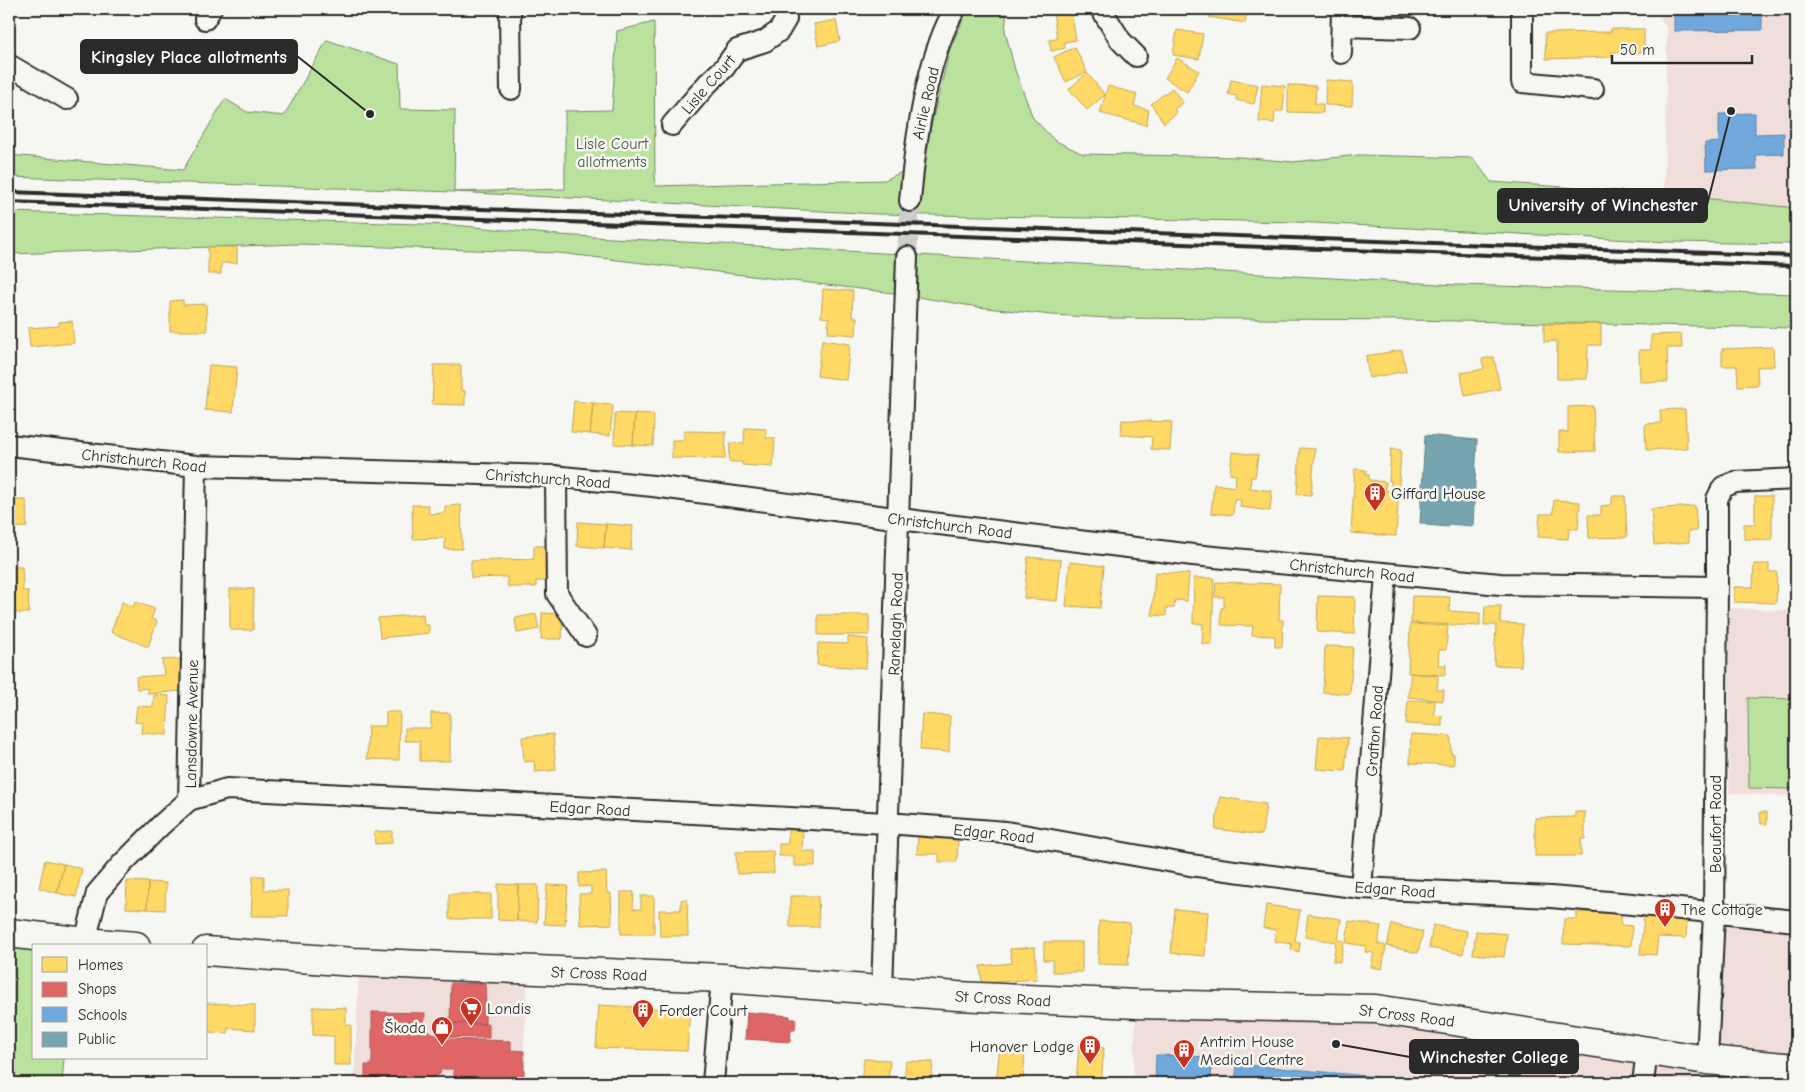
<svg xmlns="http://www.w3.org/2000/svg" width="1805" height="1092" viewBox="0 0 1805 1092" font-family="'Comic Neue',sans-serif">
<rect width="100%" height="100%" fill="#f6f6f2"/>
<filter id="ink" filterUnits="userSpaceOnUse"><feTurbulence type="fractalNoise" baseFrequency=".02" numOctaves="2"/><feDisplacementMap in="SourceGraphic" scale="10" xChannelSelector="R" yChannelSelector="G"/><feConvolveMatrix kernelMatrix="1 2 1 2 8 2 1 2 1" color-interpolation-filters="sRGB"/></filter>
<g filter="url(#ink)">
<!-- built -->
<path fill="#f0deda" d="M1655,9H1796V208L1664,194L1667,29Z
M1729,608L1796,611V797L1729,793Z
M1724,922L1796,929V1057L1716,1051Z
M359,975L527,983L522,1083H354Z
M1136,1014L1372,1019L1796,1078V1083H1133Z"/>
<!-- green -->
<path fill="#bae29d" stroke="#728664" d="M968,9H1007L1005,31L1015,70L1033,118L1054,140L1083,154L1240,157L1293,162L1359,155L1473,158L1491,182L1664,194L1796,208V244L1669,242L1296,222L879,214L454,192L9,177V155L183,170L225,99L247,112L284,116L327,40L399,64L400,109L455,110L454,192L565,189V111L612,110L617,31L654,22L655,186L885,180L922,162L950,49Z
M9,212L454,225L558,235L1457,285L1796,294V328L1408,320L1110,318L1052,315L978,307L894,293L559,253L298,244L9,254Z
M1748,698L1795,699L1794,789L1749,788Z
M9,946L34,949V1058H64L62,1083H9Z"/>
<!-- homes -->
<path fill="#ffd966" stroke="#bfa554" d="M1071,9L1076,40L1064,42L1065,48L1051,51L1049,40L1057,39L1053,12Z
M1210,9H1247L1245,23L1209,17Z
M836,20L840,41L818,46L814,24Z
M1611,29H1644V52H1612V57L1546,59L1545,33L1611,32Z
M1177,30L1203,34L1199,59L1173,55Z
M1075,47L1087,72L1066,82L1054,57Z
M1177,58L1199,71L1187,92L1165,78Z
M1087,73L1105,95L1087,110L1069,89Z
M1231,80L1258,85L1254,104L1236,100L1237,96L1228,94Z
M1326,80L1353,82L1352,106L1325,105Z
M1262,84L1285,86L1283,111H1275L1274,123L1259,122Z
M1288,85L1316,86L1315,104H1323V113L1288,112Z
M1108,86L1137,94L1134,106L1149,110L1146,125L1100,113Z
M1172,88L1183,103L1174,109L1177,113L1164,123L1151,104Z
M208,247H237V263H221V274H208Z
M823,289L853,291L852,317H857L856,335L828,333L829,318L821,317Z
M183,300V305L206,304L207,331H170V301Z
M72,321L74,343L30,347L28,328L59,326V322Z
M1544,324H1601V345H1588L1587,379H1557V341L1544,342Z
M1681,334L1682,348H1667L1668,382H1640L1639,350H1651V335Z
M822,340L850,344L846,380L817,376Z
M1773,347L1774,366L1757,367L1758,385L1738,386L1737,366H1722V349Z
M1402,350L1406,371L1369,378L1366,356Z
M1494,357L1500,389L1465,396L1461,373L1484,369L1482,359Z
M209,365L237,367L233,412L205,410Z
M434,365H461V390L465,391V405L432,404Z
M574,401L593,403L590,434L571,432Z
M593,403L613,405L610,436L590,434Z
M1593,406L1595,451L1559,452V432H1568V407Z
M1685,409L1687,448L1646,450L1645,424L1661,423L1660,410Z
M615,413L635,414L633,445L614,444Z
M635,414L654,415L653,446L633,445Z
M1122,420L1172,422L1170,450L1151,449L1152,437L1121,435Z
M745,428L766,429V438H775L773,467L742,465V462H729L730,443L744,444Z
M684,431L726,432L725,459L672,458V440H684Z
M1300,448L1315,449L1311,495L1297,494Z
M1391,449L1401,450L1396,536L1351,533L1355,469L1366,470V475H1369V480L1386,482L1385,490L1391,491V481H1389Z
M1232,452L1258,455L1255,477H1251L1250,488L1272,491L1270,511L1240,507L1241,500L1234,499L1233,515L1211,513L1214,484L1235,487L1236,475L1230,474Z
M1612,496H1625L1627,537L1589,538L1588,515H1601V506L1612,505Z
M1755,496H1772V540L1744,539V524H1755Z
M9,500H26L27,527L9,528Z
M1554,500L1580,502L1578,529L1569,528L1568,539L1538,537L1540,514H1553Z
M412,505H428L429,514L445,513V506L461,505L462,549H445V538L413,539Z
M1695,506L1697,531H1688L1689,542L1654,545L1651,509Z
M578,522L606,524L604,548L577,546Z
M606,524L633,526L631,550L604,548Z
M534,546H548L549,581H536V587H508L507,577L471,578V561L534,559Z
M1028,557L1061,560L1057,601L1024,598Z
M1070,562L1104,566L1100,608L1066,606Z
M1754,564H1769V572H1777L1776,603L1734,602V587H1753Z
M9,567H22L23,591H28L29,613H9Z
M1155,572L1189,574L1187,601L1175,600L1174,608H1166V616L1152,615Z
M1194,578H1214L1212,644H1202L1203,624L1193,623Z
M1216,582L1280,584L1279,620H1283L1282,647H1275V636L1252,635L1253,626L1221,625V608H1224V597H1215Z
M230,589H254L253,630H230Z
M1318,596L1355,597L1354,634L1317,632Z
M1412,596L1450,597L1449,611L1480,613V626L1411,623Z
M122,602L133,607L135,602L155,609L151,619L157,621L148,647L111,632Z
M1485,606H1501L1500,623L1523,624L1521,666L1494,665L1496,625H1484Z
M542,613L563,614L562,639H541Z
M423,614L424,625H429V633L380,638L378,618Z
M536,614L539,629L517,633L515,618Z
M818,615H869V635H818Z
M1410,624L1448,626L1446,650H1439L1438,665H1446L1445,675L1408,673Z
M848,637L868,639L866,668L817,665L818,643L848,644Z
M1325,646L1353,647L1350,694L1323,692Z
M9,658L15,659L9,694Z
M180,659L182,691L148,694V688L137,689L136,677L164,675L162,660Z
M1411,673L1438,676L1437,690H1444L1443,701L1408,697Z
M154,695L169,696L167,735L141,733L142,723L135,722L137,706L153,707Z
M1408,700L1435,701L1434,715L1442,716V726L1406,724Z
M386,712H400L399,760L367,759L368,726H386Z
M431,713H450V761H420V741H405V728H431Z
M922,714L950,716L949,752L920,750Z
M553,734L556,770L535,772L534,761L524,762L522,737Z
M1411,734L1451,736V754H1454V765L1410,763Z
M1319,736L1348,738L1345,771L1316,769Z
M1220,797L1266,804L1262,835L1215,829Z
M1575,812H1585V839H1581V856H1535V818L1575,817Z
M1760,812H1767V824H1761Z
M788,829H803L802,851H815V866H794V856H779V844H788Z
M392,831V843L375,844L374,832Z
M918,834L958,835L957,862H939V854H917Z
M773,851L774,873L737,874L736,852Z
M45,860L64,864L57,893L39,888Z
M64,864L82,869L76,897L57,893Z
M606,872L607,893H611L612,924L580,925L579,894H591V886L579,887V873Z
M253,876H264V890H288V916H251Z
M127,881L148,882L147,909L126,908Z
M148,882L166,883L165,910L147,909Z
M498,884L518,885L517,921L498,920Z
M518,885H538L537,922L517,921Z
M547,885L568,886L565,925L544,924Z
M621,892H634L633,909H641V896H654V934H621Z
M449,894H491V919H449Z
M790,896H818L819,927H790Z
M687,899L688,936H660L659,910H681V900Z
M1266,905L1300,910L1295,941L1300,942L1299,952L1291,950L1292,944L1274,941L1276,930L1263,928Z
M1175,909L1208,912L1205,956L1171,953Z
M1577,912L1621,913V925L1632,926L1631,946L1563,944L1564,919H1577Z
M1308,914L1341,919L1338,940L1344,941L1340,962L1333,961L1336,942L1305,937Z
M1644,917L1687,919L1686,938L1658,937L1656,955L1640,954Z
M1099,921L1130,923L1128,965L1098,964Z
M1349,921L1381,926L1378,944L1386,946L1382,969L1371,967L1374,953L1365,952L1366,946L1346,943Z
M1392,924L1423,932L1418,953L1387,946Z
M1433,925L1467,931L1463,954L1429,948Z
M1476,931L1507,934L1504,957L1473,954Z
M1044,942H1082V972H1053V960H1044Z
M1035,947L1037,979L982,983L980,966L1012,963L1010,949Z
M206,1003L255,1005V1030L228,1028V1033L206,1032Z
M599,1005L690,1010L687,1051L596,1048Z
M313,1007L346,1008V1025H351V1065H334V1036L313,1035Z
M1079,1045L1104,1048L1101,1083H1076Z
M1000,1047L1025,1049L1023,1083H996Z
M864,1059L890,1060L888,1083H861Z
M906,1061L933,1062L931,1083H904Z"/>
<!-- shops -->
<path fill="#e06666" stroke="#aa5454" d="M451,983L486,984L485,1024L450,1023Z
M372,1012L425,1013L424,1028L443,1039L511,1041V1050L524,1051V1083H454V1069H441L440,1074L423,1082L422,1083H365V1065H372Z
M747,1012L790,1016V1019H796L795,1030H791L790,1042L745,1039Z
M445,1023L489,1024V1038L445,1037Z"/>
<!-- schools -->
<path fill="#6fa8dc" stroke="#5b82a7" d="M1674,9H1762V30L1674,31Z
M1755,113V134L1784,133V154L1756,155L1757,169L1706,170L1705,143L1719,142V114Z
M1156,1055L1212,1057L1211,1083L1155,1082Z
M1237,1064L1411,1080V1083H1235Z
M1743,1075L1791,1081V1083H1742Z"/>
<!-- public -->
<path fill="#76a5af" stroke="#608087" d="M1425,435L1477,440L1473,526L1448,524V527L1426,525V523H1420Z"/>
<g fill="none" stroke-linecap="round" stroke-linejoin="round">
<!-- minor-tunnel -->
<path stroke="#cdcdca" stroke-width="20" stroke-dasharray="20 10" stroke-linecap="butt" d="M907,257L910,201"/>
<!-- minor casing -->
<g stroke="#2b2b2b" stroke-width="24">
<path id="minor" d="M510,9L511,89
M1101,9L1121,41L1136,56
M1522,9V82L1593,89
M205,19L211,9
M1342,26L1410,28
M1341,53L1342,9
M9,65L67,99
M672,125L708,83L724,68L737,50L765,41L779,31L786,19V9
M910,201C915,144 926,58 955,9
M9,445L196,466L552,476L653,486L931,523L1193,555L1500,584L1717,587V499L1723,487L1735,482L1796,479
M556,476L557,594L586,636
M189,800L227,789L887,823L1006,832L1190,865L1361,888L1551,897L1632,904L1796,921
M1361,888L1386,574
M85,942L97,893L121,865L161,825L189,800L196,466
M882,990C889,745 900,502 907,257
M1707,1060L1714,914L1717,587
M713,1083L722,978
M1643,1083L1647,1051"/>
</g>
<!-- secondary casing -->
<g stroke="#2b2b2b" stroke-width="31">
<path id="secondary" d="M9,933L85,942L136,946
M206,951L354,962L722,978L957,996L1137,1004L1376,1009L1707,1060L1796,1068"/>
</g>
<!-- minor -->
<use href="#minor" stroke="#f6f6f2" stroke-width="20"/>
<!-- secondary -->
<use href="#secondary" stroke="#f6f6f2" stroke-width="28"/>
<!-- rail -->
<path stroke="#2b2b2b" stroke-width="4" d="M9,192L1796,256
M9,202L1796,266"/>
</g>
</g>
<!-- icons -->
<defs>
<g id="building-pin" transform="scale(1.125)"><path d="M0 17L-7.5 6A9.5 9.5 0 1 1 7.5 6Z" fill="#c8321e" stroke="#f6f6f2"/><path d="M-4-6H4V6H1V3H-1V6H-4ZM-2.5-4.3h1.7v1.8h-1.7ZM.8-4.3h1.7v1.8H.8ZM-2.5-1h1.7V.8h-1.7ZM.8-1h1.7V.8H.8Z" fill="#fff"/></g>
<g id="supermarket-pin" transform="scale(1.125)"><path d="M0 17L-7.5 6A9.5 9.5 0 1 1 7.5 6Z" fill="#c8321e" stroke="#f6f6f2"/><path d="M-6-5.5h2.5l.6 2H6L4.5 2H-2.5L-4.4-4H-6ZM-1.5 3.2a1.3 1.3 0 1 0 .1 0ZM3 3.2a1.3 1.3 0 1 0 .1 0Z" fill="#fff"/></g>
<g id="shop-pin" transform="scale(1.125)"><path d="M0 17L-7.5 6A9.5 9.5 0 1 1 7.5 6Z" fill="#c8321e" stroke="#f6f6f2"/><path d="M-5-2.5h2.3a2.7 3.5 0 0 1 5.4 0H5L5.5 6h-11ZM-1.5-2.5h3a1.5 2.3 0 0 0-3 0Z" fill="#fff"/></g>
</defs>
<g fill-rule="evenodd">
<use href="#building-pin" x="1375" y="493"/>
<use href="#building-pin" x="1665" y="909"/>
<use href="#supermarket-pin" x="471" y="1008"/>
<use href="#building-pin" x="643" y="1010"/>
<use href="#shop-pin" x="442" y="1027"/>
<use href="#building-pin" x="1090" y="1046"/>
<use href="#building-pin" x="1184" y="1050"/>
</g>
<g text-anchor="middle" stroke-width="5" stroke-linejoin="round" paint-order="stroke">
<!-- street labels -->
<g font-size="16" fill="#2b2b2b" stroke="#f6f6f2">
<text transform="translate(708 84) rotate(-49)" y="6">Lisle Court</text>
<text transform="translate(925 103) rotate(-77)" y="6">Airlie Road</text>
<text transform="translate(144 460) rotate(6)" y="6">Christchurch Road</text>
<text transform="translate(548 478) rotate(4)" y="6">Christchurch Road</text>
<text transform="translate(950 525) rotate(7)" y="6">Christchurch Road</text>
<text transform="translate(1352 570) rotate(6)" y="6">Christchurch Road</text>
<text transform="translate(895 624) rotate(-88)" y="6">Ranelagh Road</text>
<text transform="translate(191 724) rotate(-89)" y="6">Lansdowne Avenue</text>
<text transform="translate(1374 731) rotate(-86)" y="6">Grafton Road</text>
<text transform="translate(590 808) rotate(3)" y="6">Edgar Road</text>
<text transform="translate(1715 824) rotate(-90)" y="6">Beaufort Road</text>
<text transform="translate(994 833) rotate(6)" y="6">Edgar Road</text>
<text transform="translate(1395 889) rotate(4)" y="6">Edgar Road</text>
<text transform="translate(599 973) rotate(2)" y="6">St Cross Road</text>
<text transform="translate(1003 998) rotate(3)" y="6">St Cross Road</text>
<text transform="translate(1407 1015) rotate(7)" y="6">St Cross Road</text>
</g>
<!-- park labels -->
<g font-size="16" fill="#4f5948" stroke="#f6f6f2">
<text x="612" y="149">Lisle Court<tspan x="612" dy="18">allotments</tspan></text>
</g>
<!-- poi labels -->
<g font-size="16" fill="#2b2b2b" stroke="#f6f6f2" text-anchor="start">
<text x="1391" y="499">Giffard House</text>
<text x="1681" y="915">The Cottage</text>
<text x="487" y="1014">Londis</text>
<text x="659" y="1016">Forder Court</text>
<text x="426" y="1033" text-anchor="end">Škoda</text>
<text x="1200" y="1047">Antrim House<tspan x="1200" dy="18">Medical Centre</tspan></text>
<text x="1074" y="1052" text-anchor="end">Hanover Lodge</text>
</g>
</g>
<!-- callouts -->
<path fill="none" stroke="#2b2b2b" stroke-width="2" d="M370 114L297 56M1731 111L1707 205M1336 1044L1410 1057"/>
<g fill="#2b2b2b" stroke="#f6f6f2" stroke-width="2">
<circle cx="370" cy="114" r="5"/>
<circle cx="1731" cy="111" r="5"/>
<circle cx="1336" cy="1044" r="5"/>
</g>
<g fill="#2b2b2b" stroke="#2b2b2b" stroke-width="2">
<rect x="81" y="40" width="216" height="33" rx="5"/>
<rect x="1498" y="189" width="209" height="33" rx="5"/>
<rect x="1410" y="1040" width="168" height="33" rx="5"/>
</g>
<g font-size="18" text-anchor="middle" font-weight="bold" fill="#fff">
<text x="189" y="63">Kingsley Place allotments</text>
<text x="1603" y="211">University of Winchester</text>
<text x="1494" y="1063">Winchester College</text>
</g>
<!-- margin -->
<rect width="1805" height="1092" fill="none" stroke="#f6f6f2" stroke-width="30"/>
<rect x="15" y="15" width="1775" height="1062" fill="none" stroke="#2b2b2b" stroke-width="2" filter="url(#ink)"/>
<!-- legend -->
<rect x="32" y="944" width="175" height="115" fill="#f6f6f2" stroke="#a5a5a2"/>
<rect x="42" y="957" width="25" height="15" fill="#ffd966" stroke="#a5a5a2"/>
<text x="78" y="970" font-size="15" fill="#2b2b2b">Homes</text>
<rect x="42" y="982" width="25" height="15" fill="#e06666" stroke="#a5a5a2"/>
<text x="78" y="994" font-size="15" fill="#2b2b2b">Shops</text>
<rect x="42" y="1007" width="25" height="15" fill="#6fa8dc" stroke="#a5a5a2"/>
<text x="78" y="1020" font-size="15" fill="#2b2b2b">Schools</text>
<rect x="42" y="1032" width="25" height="15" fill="#76a5af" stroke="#a5a5a2"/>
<text x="78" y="1044" font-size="15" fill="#2b2b2b">Public</text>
<!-- scale -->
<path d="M1612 55v8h140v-8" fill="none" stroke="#2b2b2b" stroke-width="2.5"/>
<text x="1620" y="55" font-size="15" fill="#2b2b2b" stroke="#f6f6f2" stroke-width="4" paint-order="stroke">50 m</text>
</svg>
